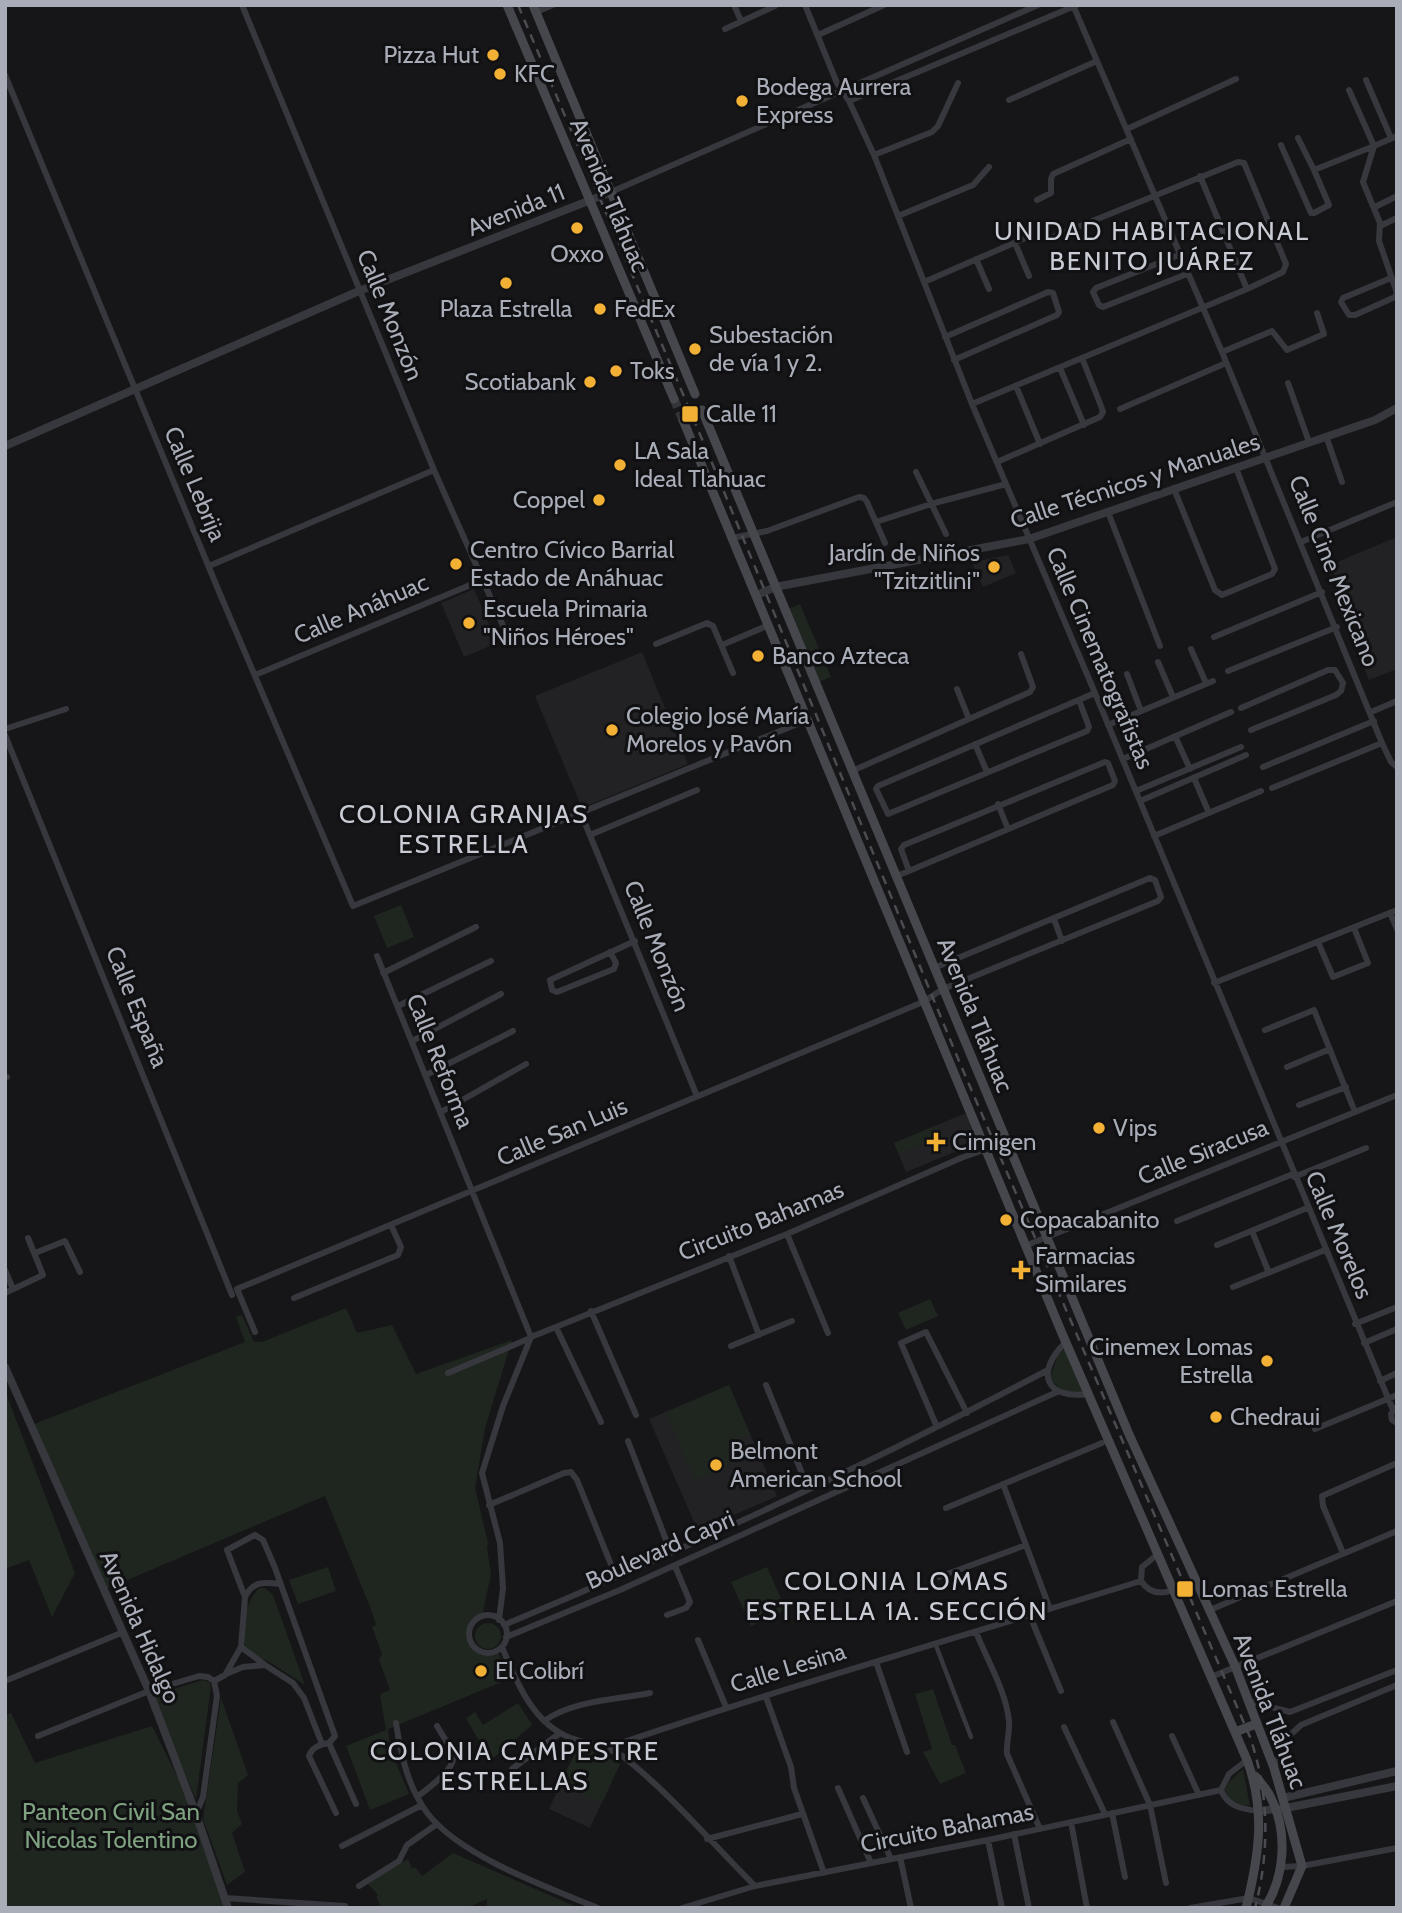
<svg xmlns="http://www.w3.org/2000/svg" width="1402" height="1913" viewBox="0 0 1402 1913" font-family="Cabin,sans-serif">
<rect width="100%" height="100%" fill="#161618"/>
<!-- built -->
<path fill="#222225" d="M1397,537V669L1369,680L1361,661L1369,657L1330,565Z
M1008,555L1016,573L983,587L972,562Z
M474,589L497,643L464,657L441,603Z
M642,652L688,764L582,808L535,696Z
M966,1113L979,1142L906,1172L894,1143Z
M729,1385L777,1496L698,1531L649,1419Z
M579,1745L620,1764L590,1828L549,1809Z"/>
<!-- green -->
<path fill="#1e261f" d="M800,604L831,677L819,682L789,609Z
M401,905L414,937L387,948L374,916Z
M935,1126L940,1137L899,1154L894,1143Z
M930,1299L938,1316L906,1330L898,1313Z
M346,1308L357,1333L392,1325L416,1374L512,1340L485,1428L475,1488L488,1543L487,1548L491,1574L482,1616C457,1629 471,1659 497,1651L511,1678L388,1729L390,1748L409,1794L370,1810L346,1746L386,1730L380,1694L390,1690L379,1660L382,1654L372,1627L376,1625L372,1612L325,1496L106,1589L34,1424L245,1342L236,1317L242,1315L254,1342H262Z
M1065,1348L1083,1392C1069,1396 1058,1389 1050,1378L1057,1357Z
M729,1385L750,1434L737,1439L744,1457L694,1480L666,1412Z
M7,1396L75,1573L52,1617L29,1560L5,1569Z
M328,1567L336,1591L298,1604L289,1580Z
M767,1567L786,1610L751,1626L731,1582Z
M260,1588H265L273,1595L305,1685C292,1677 280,1668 267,1661C262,1658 255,1658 251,1655C236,1641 245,1598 260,1588Z
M475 1636a13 13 0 1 1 26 0a13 13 0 1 1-26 0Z
M203,1680L209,1682L211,1686L196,1799L151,1696Z
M933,1689L952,1745H955L966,1773L940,1784L923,1752L932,1749L915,1694Z
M221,1698L248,1775L238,1783L237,1811L242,1824L232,1833L245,1872L227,1885L203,1819Z
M518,1703L532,1725L490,1761L466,1718L475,1712L483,1725Z
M11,1713L35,1763L152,1726L196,1814L226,1905L214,1908H5V1715Z
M579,1745L620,1764L602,1803L560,1784Z
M1243,1769L1250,1806C1237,1805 1230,1802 1225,1790L1229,1782Z
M453,1853L579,1908H487V1899L467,1908H382L376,1897L378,1895L367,1883L408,1859L412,1869L415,1867L422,1876Z"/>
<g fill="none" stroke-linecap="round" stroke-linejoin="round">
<!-- secondary-tunnel -->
<path stroke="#333438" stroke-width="9" stroke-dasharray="9 4.5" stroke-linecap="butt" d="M674,399L683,420"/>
<!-- pedestrian -->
<path stroke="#37383d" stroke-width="4.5" d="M935,1643L971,1737"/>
<!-- minor -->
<path stroke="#37383d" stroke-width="6" d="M242,5L434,470L508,637
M734,5L741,21
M805,5L837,83L849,101L874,155L972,404L1095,693L1393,1410
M1073,5L1222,352L1382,743L1391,762L1397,767
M536,12L553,5
M725,29L775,6
M818,35L884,5
M5,75L220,594L353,906L807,720
M1366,80L1391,138
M1009,100L1097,61
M849,101L1077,5
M1127,129L1236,79
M1298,138L1314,170L1374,146L1349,90
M1281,145L1311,213H1314L1329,205L1314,170
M874,155L932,132L938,126L958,83
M1200,176L1247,289
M611,192L1038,5
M1037,200L1051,193V179L1053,174L1131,139
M1375,207L1397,196
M898,216L973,185L989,167
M1380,226L1397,218
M1015,243L1029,276
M1179,255L1096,288L1093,292L1099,305L1103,307L1187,274
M976,259L989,289
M1391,278L1343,298L1341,302L1349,315H1355L1395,297L1397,293L1379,241L1380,223L1363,182L1374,146L1397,136
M924,282L1030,236
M945,337L1048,292L1053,293L1059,312L1057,315L954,360
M1222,352L1272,331L1287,350L1324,334L1317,313
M1060,368L1084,425
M1288,383L1309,442
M1016,386L1040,444
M972,404L1247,289L1283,272L1286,264L1244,163L1238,162L1053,237
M1120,409L1226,363
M1326,436L1342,482
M997,462L1100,417L1103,412L1101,406L1082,358
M916,472L946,534
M1174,489L1215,590L1222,595L1272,574L1275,569L1236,468
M1108,512L1160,646
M876,522L931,504L1006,484
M732,538L767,531L859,497L864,498L867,502L885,543
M1301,542L1397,502
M209,566L434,470
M1214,637L1322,592
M656,644L707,623L713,626L733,673
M722,645L769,625
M1191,649L1206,683
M1158,662L1173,697
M1228,671L1337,627
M1127,674L1141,711
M255,675L482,580
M957,689L969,719
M1079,700L1089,727L1087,731L888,814L876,789L878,786L1095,693
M1241,708L1328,670H1335L1343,683L1341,691L1336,695L1251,730
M1371,712L1397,701
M1108,725L1213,681
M5,729L66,709
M5,735L232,1295
M1175,736L1190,769
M975,744L987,772
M1123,759L1231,712
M1263,767L1374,721
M852,771L1030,692L1033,687L1021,654
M1194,778L1209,813
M1272,788L1382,743
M1136,791L1241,747
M1140,801L1246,755
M998,804L1008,829
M580,811L697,1096
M590,835L697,790
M1154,836L1261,791
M896,876L904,873L1113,785L1115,781L1108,763L1105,762L904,845L901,849L909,871
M1390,913L1397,929
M1054,919L1062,941
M1318,942L1333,977L1368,963L1354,928
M610,952L616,963L614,969L557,992L552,990L550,980L635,941
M377,956L531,1337
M383,973L476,927
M1214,983L1397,910
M398,1006L491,961
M1265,1030L1314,1010L1355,1112
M412,1041L501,994
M1287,1067L1330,1049
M426,1075L513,1031
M5,1077H7
M1299,1105L1346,1087
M441,1112L526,1064
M1294,1177L1366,1148
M1177,1221L1293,1174
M1252,1231L1269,1273
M787,1234L828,1333
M1217,1245L1307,1208
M1025,1246L1397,1095
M35,1253L65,1241L80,1272
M729,1256L759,1335
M5,1270L13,1289
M1233,1287L1325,1250
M5,1293L43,1275L28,1238
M294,1298L398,1255L401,1247L391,1225
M591,1311L636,1415
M1355,1324L1397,1307
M556,1327L601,1422
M255,1332L237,1289L923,1002L943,989L1158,901L1161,897L1155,880L1150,878L934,968
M531,1337L787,1234L961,1158L1006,1142
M1065,1343C1035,1372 1045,1400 1089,1394
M1364,1343L1397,1329
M731,1346L792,1321
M448,1373L528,1339
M1380,1381L1397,1373
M766,1385L808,1488
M1397,1407L1391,1414L1392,1420L1397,1423
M937,1427L901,1343L926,1332L967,1413
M1315,1429L1397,1395
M628,1441L671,1553
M1003,1484L1050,1609
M489,1505L564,1473L571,1472L577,1480L616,1577
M946,1508L1102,1443
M1343,1553L1323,1506L1322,1496L1397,1463
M1158,1554L1142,1567L1141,1581C1149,1593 1160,1595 1173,1590
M939,1577L1026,1545
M245,1597C253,1581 263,1582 280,1584
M1210,1610L1397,1531
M667,1615L686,1608L690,1602L675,1566
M469 1634a19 19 0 1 1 38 0a19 19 0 1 1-38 0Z
M1030,1616L1061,1691
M499,1620L503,1588L500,1543L482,1473L503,1406L531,1337
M504,1625C688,1548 870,1464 1046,1371
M976,1632C987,1660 1006,1691 1009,1721C1010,1732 1006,1743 1007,1754L1040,1829
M506,1637L620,1590L1057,1392
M698,1640L726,1707
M241,1647L265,1665
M502,1647C516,1681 533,1724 571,1738C593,1746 612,1746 630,1762C675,1799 714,1845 755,1886
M876,1662L907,1752
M226,1674L243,1667L265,1665L293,1683L304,1698L322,1744
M1211,1677L1397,1601
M5,1681L121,1633
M214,1681L225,1675L241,1647L245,1597L227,1550L255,1535L263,1540L275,1568L335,1736L329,1743C321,1744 312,1747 309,1756L336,1813
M766,1697L791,1767L794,1788L824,1873
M1248,1701L1290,1712L1397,1670
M544,1721C574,1700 616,1700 650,1693
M1113,1722L1150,1805L1166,1883
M396,1723C401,1755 408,1788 428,1814C462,1857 547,1887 598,1908
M1064,1727L1105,1814
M38,1736L149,1691L199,1676L208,1677L214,1681L217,1696L203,1797L196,1814
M1172,1736L1199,1795
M329,1743L356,1804
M609,1747C785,1687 963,1636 1141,1581
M1247,1760L1229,1774L1221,1790C1228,1807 1242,1809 1258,1811
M1274,1768L1287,1738L1301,1725L1397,1685
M515,1781L510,1774L512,1769L560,1733
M838,1788L871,1863
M417,1797C427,1789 456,1769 453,1756C451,1746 442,1735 437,1726
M863,1798L891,1859
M1112,1813L1125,1877
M1071,1822L1087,1908
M1014,1834L1029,1908
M707,1839L802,1814
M988,1840L1002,1908
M342,1846L422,1805
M900,1857L911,1908
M1281,1867L1302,1866L1397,1848
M359,1886L399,1861L407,1845L437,1824
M225,1898L345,1906
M682,1908L755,1886L988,1840L1221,1790
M1190,1908L1249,1898L1278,1908"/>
<!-- tertiary -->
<path stroke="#37383d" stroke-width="8" d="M5,446L359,291L611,192
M757,595L775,587L1029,539L1375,420L1397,408
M5,1367L149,1691L196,1814L228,1908
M1283,1798L1397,1771
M1258,1811L1286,1808L1397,1786"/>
<!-- secondary -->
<path stroke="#45474d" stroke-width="9" d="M507,5L674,399
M533,5L695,394
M702,410L1128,1432L1235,1666L1274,1768L1302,1866L1284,1908
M683,420L1061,1331L1247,1760C1266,1811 1259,1856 1246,1908
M1235,1732L1256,1724
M1255,1776C1261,1783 1267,1789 1271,1798C1288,1832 1285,1876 1265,1908"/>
<!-- rail -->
<path stroke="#4a4c52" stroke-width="2.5" stroke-dasharray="9 7" stroke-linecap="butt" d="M518,5L710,458L959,1061L1250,1737C1269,1793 1270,1851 1255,1908"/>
</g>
<!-- markers -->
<g fill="#f2b134" stroke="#111113" stroke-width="2.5">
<circle cx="493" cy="55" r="7"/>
<circle cx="500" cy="74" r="7"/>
<circle cx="742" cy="101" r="7"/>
<circle cx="577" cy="228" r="7"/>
<circle cx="506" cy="283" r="7"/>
<circle cx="600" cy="309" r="7"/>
<circle cx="695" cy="349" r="7"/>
<circle cx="616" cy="371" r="7"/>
<circle cx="590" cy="382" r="7"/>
<rect x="681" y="405" width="18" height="18" rx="3.5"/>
<circle cx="620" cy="465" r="7"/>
<circle cx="599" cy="500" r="7"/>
<circle cx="456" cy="564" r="7"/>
<circle cx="994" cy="567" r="7"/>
<circle cx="469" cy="623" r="7"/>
<circle cx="758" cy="656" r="7"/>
<circle cx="612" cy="730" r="7"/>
<circle cx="1099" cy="1128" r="7"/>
<path d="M932.5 1131.5h7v7h7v7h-7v7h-7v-7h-7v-7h7z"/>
<circle cx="1006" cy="1220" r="7"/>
<path d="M1017.5 1259.5h7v7h7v7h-7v7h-7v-7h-7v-7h7z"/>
<circle cx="1267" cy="1361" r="7"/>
<circle cx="1216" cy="1417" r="7"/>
<circle cx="716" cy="1465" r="7"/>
<rect x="1176" y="1580" width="18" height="18" rx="3.5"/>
<circle cx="481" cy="1671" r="7"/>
</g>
<g text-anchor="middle" stroke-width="6" stroke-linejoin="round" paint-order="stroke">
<!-- poi labels -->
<g font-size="24" fill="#a8adb8" stroke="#111113" text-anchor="start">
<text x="479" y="63" text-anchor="end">Pizza Hut</text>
<text x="514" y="82">KFC</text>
<text x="756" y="95">Bodega Aurrera<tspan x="756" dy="28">Express</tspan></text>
<text x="577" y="262" text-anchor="middle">Oxxo</text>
<text x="506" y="317" text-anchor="middle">Plaza Estrella</text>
<text x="614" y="317">FedEx</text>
<text x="709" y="343">Subestación<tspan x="709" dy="28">de vía 1 y 2.</tspan></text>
<text x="630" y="379">Toks</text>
<text x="576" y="390" text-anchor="end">Scotiabank</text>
<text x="706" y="422">Calle 11</text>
<text x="634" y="459">LA Sala<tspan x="634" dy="28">Ideal Tlahuac</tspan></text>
<text x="585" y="508" text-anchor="end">Coppel</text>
<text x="470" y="558">Centro Cívico Barrial<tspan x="470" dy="28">Estado de Anáhuac</tspan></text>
<text x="980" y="561" text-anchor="end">Jardín de Niños<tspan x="980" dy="28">"Tzitzitlini"</tspan></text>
<text x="483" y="617">Escuela Primaria<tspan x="483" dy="28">"Niños Héroes"</tspan></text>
<text x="772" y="664">Banco Azteca</text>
<text x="626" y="724">Colegio José María<tspan x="626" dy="28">Morelos y Pavón</tspan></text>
<text x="1113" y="1136">Vips</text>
<text x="952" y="1150">Cimigen</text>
<text x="1020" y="1228">Copacabanito</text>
<text x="1035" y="1264">Farmacias<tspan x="1035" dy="28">Similares</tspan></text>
<text x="1253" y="1355" text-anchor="end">Cinemex Lomas<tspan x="1253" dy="28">Estrella</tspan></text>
<text x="1230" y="1425">Chedraui</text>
<text x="730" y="1459">Belmont<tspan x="730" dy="28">American School</tspan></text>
<text x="1201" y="1597">Lomas Estrella</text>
<text x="495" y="1679">El Colibrí</text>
</g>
<!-- street labels -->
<g font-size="24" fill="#a8adb8" stroke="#111113">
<text transform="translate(609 195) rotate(67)" y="8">Avenida Tláhuac</text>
<text transform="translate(516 210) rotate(-22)" y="8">Avenida 11</text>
<text transform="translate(390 315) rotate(68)" y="8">Calle Monzón</text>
<text transform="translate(1135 481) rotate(-18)" y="8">Calle Técnicos y Manuales</text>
<text transform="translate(195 484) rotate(67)" y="8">Calle Lebrija</text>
<text transform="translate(1334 571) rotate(68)" y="8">Calle Cine Mexicano</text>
<text transform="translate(361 609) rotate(-23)" y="8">Calle Anáhuac</text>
<text transform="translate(1100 658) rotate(67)" y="8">Calle Cinematografistas</text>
<text transform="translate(657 946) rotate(68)" y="8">Calle Monzón</text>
<text transform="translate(137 1007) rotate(68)" y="8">Calle España</text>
<text transform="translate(975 1015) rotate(68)" y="8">Avenida Tláhuac</text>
<text transform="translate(440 1061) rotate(68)" y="8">Calle Reforma</text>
<text transform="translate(562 1132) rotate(-23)" y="8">Calle San Luis</text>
<text transform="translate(1203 1152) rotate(-22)" y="8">Calle Siracusa</text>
<text transform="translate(761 1221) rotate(-22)" y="8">Circuito Bahamas</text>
<text transform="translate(1339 1235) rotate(67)" y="8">Calle Morelos</text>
<text transform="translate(660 1550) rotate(-24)" y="8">Boulevard Capri</text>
<text transform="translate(140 1627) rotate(66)" y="8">Avenida Hidalgo</text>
<text transform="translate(788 1668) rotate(-17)" y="8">Calle Lesina</text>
<text transform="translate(1270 1711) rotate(69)" y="8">Avenida Tláhuac</text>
<text transform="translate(947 1828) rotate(-11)" y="8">Circuito Bahamas</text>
</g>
<!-- park labels -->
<g font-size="24" fill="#7fa381" stroke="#111113">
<text x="111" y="1820">Panteon Civil San<tspan x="111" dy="28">Nicolas Tolentino</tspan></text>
</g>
<!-- neighbourhood labels -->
<g font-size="26" letter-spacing="2" fill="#c9ccd4" stroke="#111113">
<text x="1152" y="240">UNIDAD HABITACIONAL<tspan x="1152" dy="30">BENITO JUÁREZ</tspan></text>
<text x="464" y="823">COLONIA GRANJAS<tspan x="464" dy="30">ESTRELLA</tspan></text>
<text x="897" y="1590">COLONIA LOMAS<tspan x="897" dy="30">ESTRELLA 1A. SECCIÓN</tspan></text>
<text x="515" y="1760">COLONIA CAMPESTRE<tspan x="515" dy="30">ESTRELLAS</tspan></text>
</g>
</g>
<!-- border -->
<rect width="1402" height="1913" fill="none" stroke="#a8adb8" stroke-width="14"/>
</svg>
